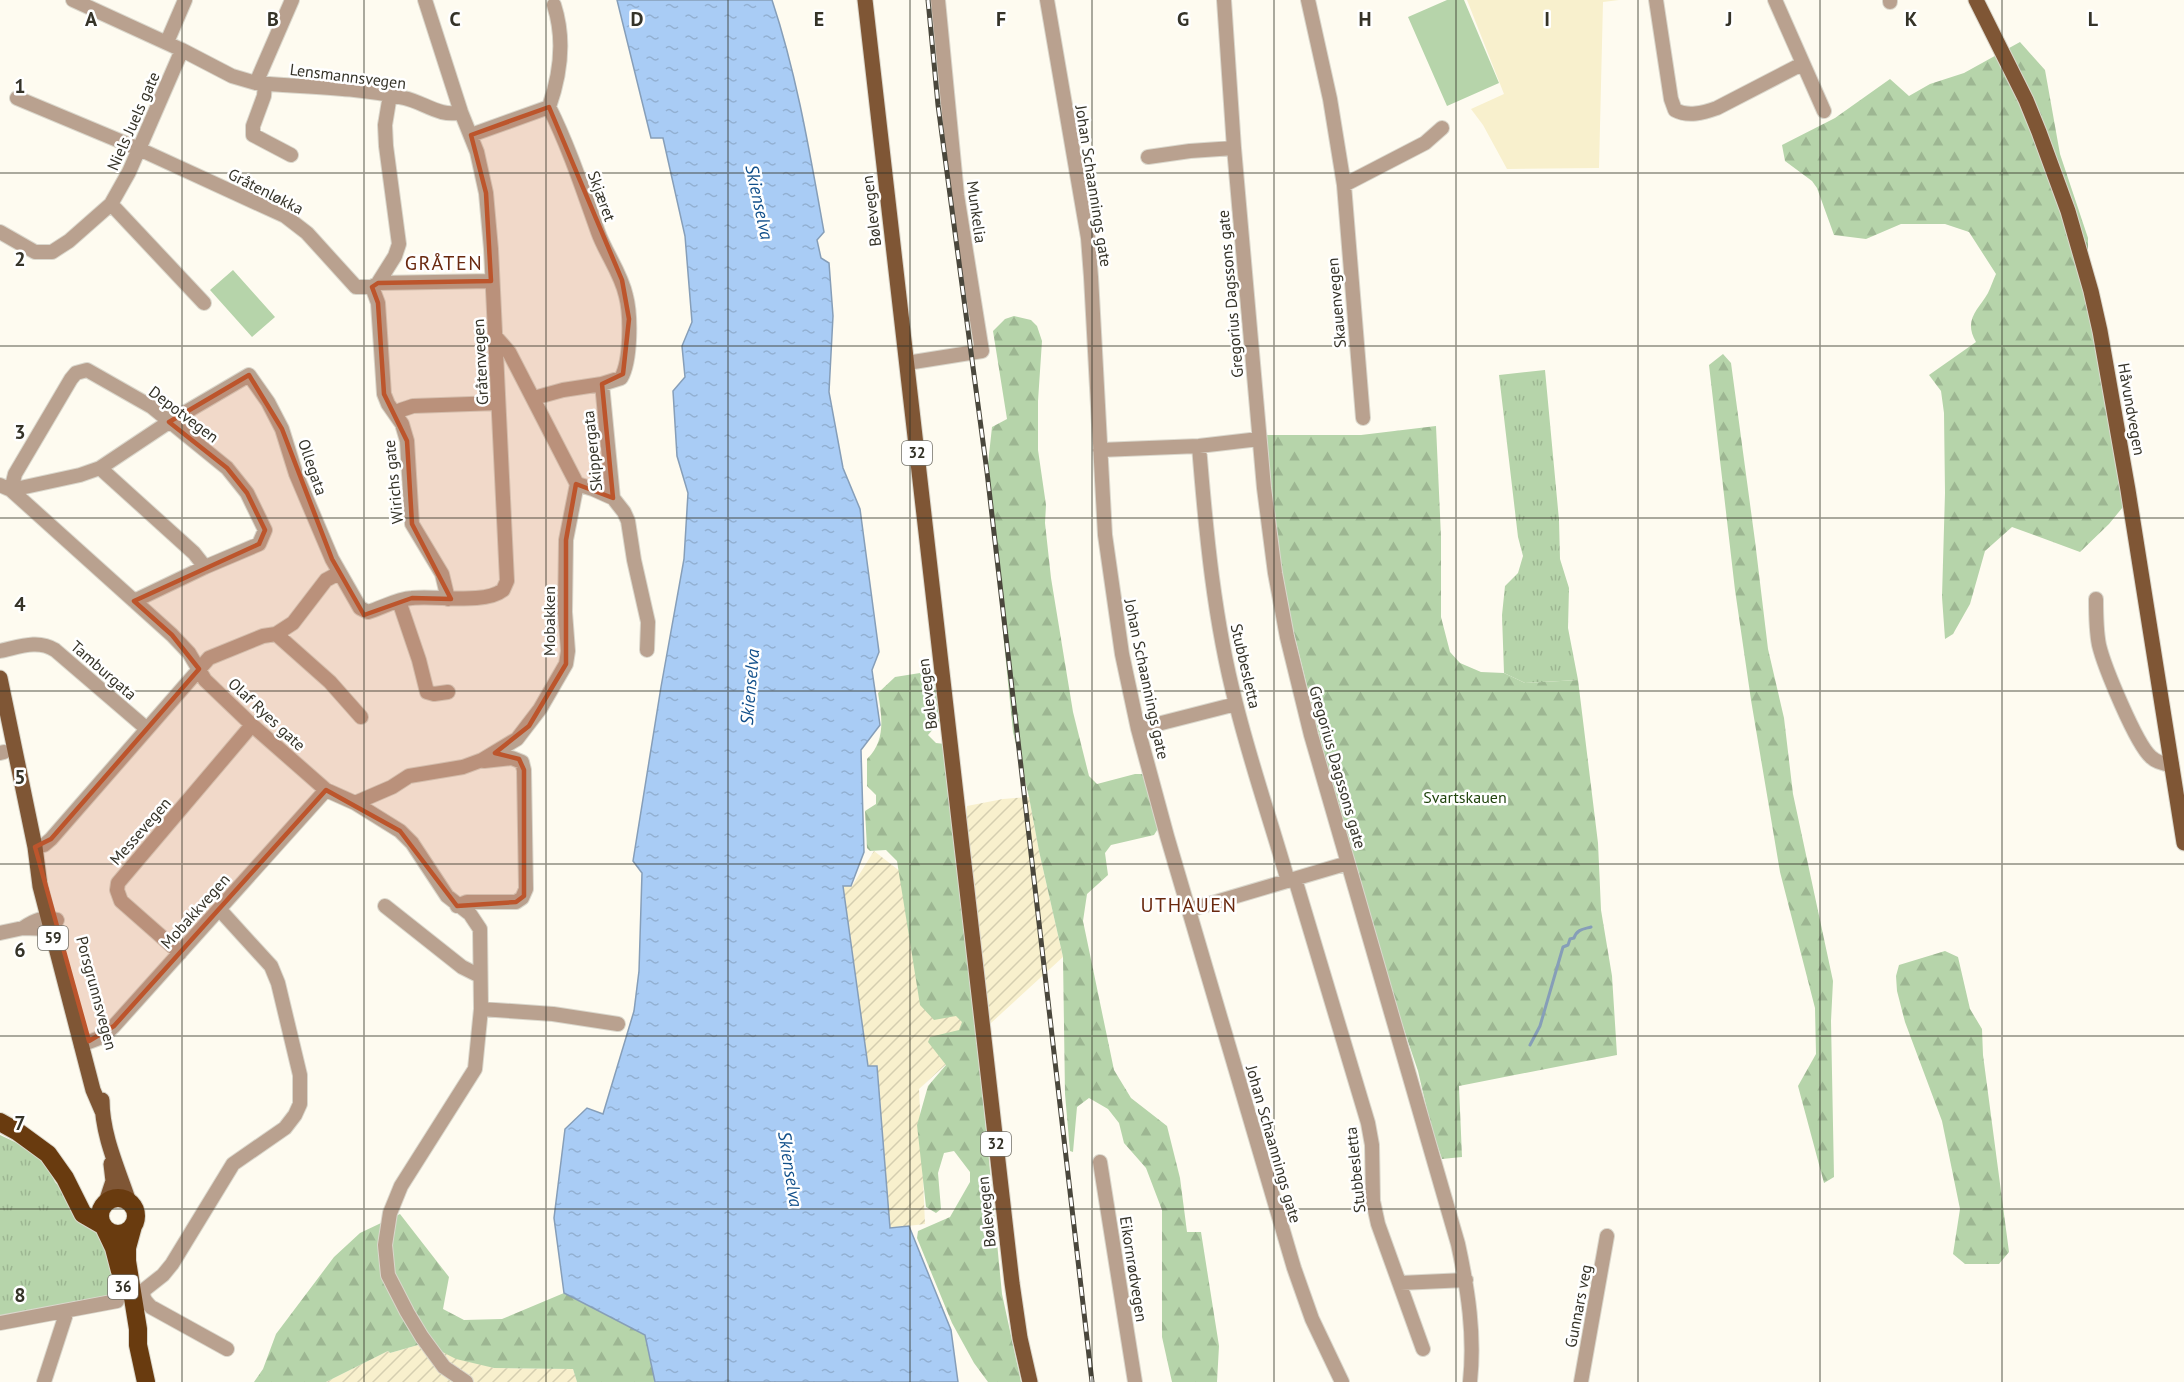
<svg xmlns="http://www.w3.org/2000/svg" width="2184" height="1382" viewBox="0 0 2184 1382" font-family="'PT Sans',sans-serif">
<defs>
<pattern id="industrial-furrows" width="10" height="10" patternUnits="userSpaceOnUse" patternTransform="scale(1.5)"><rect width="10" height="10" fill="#f8f0cd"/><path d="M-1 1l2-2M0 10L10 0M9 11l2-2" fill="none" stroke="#d5ceb0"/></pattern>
<pattern id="grass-tufts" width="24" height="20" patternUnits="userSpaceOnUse" patternTransform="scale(1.5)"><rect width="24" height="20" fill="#b6d4aa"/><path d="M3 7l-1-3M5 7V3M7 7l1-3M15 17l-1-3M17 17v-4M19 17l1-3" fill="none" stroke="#9db692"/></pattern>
<pattern id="forest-firs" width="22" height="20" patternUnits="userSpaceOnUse" patternTransform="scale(1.5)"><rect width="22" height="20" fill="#b6d4aa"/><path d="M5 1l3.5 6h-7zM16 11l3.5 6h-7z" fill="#9db692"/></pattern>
<pattern id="water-ripples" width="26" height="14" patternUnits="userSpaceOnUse" patternTransform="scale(1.5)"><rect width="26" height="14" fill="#a9ccf5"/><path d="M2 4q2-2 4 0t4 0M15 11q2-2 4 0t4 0" fill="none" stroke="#92b0d2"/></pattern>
</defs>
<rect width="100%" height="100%" fill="#fefbf0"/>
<!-- built -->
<path fill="#f8f0cd" d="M1467,0H1619L1603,2L1599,168L1507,169L1483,125L1471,109L1504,94Z"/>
<!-- industrial -->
<path fill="url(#industrial-furrows)" d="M1029,797L1039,851L1063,957L919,1089L925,1224L890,1228L877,1066H868L843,886H852L874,851L901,872L960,869L967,806L1003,799Z
M425,1343L494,1368L573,1369L577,1382H326L388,1351L390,1353Z"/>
<!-- grass -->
<path fill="url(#grass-tufts)" d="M1545,370L1559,520L1560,559L1569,588L1568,628L1578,680L1525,683L1504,673L1502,615L1505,586L1518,573L1523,556L1518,537L1499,375Z
M0,1135L34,1151L45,1162L55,1182L108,1245L118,1283L117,1301L0,1322Z"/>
<!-- forest -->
<path fill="url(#forest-firs)" d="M2020,42L2045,70L2060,154L2088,238V260L2127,502L2109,524L2080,552L2012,527L1985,551L1970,604L1953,634L1945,639L1942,597L1945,493L1944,413L1941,391L1929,375L1976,342C1963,320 1978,310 1988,293C1991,287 1993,280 1996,274L1969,232L1945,224H1901L1866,239L1834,235L1817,188L1812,181L1785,161L1782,145L1835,118L1890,79L1909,96L1930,84L1964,73Z
M1014,316L1031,320L1037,326L1042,341L1038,401V450L1046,505L1045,523L1051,578L1073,712L1089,776L1097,784L1135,774H1143L1159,827L1154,835L1111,845L1105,853L1108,875L1087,894L1083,921L1114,1070L1131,1098L1167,1126L1180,1178L1187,1232H1201L1219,1346L1217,1382H1172L1162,1337V1210L1146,1168L1124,1143L1119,1123L1108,1109L1089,1098L1077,1107L1073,1152L1070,1151L1065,1094L1063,957L1039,851L1029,797L1013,732L987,473L992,427L1007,419L993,331L1005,319Z
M1723,354L1731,363L1755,541L1768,649L1784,718L1793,794L1833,981L1831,1021L1834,1177L1824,1183L1798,1086L1816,1054L1815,1008L1780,872L1751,700L1735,590L1709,365Z
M1436,426L1441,537V617L1450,652L1460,663L1481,672L1504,673L1525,683L1578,680L1598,843L1601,910L1612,976L1617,1055L1459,1086L1462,1157L1442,1159L1431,1127L1418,1071L1395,1003L1335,799L1279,573L1263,435H1361Z
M920,673L932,676L936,686L941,720L928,735L936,743L945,744L962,883L1002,1294L1021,1382H988L974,1363L952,1323L917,1238L918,1231L950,1217L970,1182V1172L954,1151L944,1153L938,1173L941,1209L936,1213L926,1207L917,1125L928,1086L946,1065L928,1042L930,1037L959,1030L962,1022L956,1016L934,1020L920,1005L897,861L886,850L870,851L867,848L865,811L876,804V795L867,786V759C886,741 882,717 878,693L895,677Z
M1945,951L1958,957L1970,1009L1982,1029L1983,1055L2009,1252L1999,1264H1965L1953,1254L1960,1209L1942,1121L1905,1022L1897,991L1896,976L1899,965Z
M400,1214L449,1277L443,1309L464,1320L502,1319L564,1293L645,1335L655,1382H577L573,1369L494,1368L456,1359L425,1343L390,1353L388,1351L326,1382H254L263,1369L276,1334L334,1257L360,1233Z"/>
<!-- garden -->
<path fill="#b6d4aa" d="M1447,0H1464L1499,83L1447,106L1408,17Z
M233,270L275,317L252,337L210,290Z"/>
<!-- water -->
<path fill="url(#water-ripples)" stroke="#869eb8" stroke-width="1.5" d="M617,0H772C797,75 810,154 824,232L817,240L821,258L829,263L833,316L829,392L843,468L860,509L879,652L872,670L880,725L861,750L864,852L851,886H843L868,1066H877L890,1228L909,1226L951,1330L958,1382H655L645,1335L564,1293L554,1218L565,1129L587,1108L603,1114L634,1011L639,971L642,873L633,861L661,687L684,559L688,493L677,456L673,391L685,377L682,346L692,322L685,236L663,138H651Z"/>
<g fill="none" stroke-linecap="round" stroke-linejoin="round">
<!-- stream -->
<path stroke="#869eb8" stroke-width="3" d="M1530,1045L1540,1026L1563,947L1568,945L1570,939L1574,938C1577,929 1584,929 1591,927"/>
<!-- minor casing -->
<g stroke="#dad7cc" stroke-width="16">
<path id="minor" d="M73,0L182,50L232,76L256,83C305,87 356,87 404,98C424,102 440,118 461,112
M1047,0L1088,238L1091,277L1105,535L1122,654L1138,729L1167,836L1294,1268L1312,1319L1342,1382
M1224,0L1234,148L1264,488L1275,573L1287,637L1311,735L1458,1244C1468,1290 1475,1335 1470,1382
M1308,0L1330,99L1344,185L1363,418
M1656,0L1671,99L1675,110C1688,117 1703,113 1717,108L1802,64
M1775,0L1824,111
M1890,0V2
M167,42L185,0
M256,83L292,0
M265,84L264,96L253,126V135L291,155
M17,98L139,149L285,216L307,233L356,287H372L378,283L491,281
M471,135L549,107
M1148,157L1190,151L1234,148
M1344,185L1425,143L1442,128
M111,204L204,303
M0,232L35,252H52L69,241L111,204L129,172L182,50
M378,283L395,256L399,244L386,146L385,125L390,95
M372,287L378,303L384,394L388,404L402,424L407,441L412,524L442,574L448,599
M495,336L509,352L577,484L593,489L613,498
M907,363L982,351L957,195L938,0
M602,384L613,498L624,512L628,521L634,560L648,622L647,650
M534,398L563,390L602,384L621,378C631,361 631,315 626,296C621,273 606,254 598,232C583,190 569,147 549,107C561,73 565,39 554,5
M396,415L401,410L413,406L498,403
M1199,446C1206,533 1214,620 1236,704C1251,764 1271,822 1288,881
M1100,450L1199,446L1259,439
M100,468L194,553L205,567
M0,485L11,490L172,635L189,653L205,680L252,725L326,790L355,803L400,831L412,843L447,896L470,914L480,929L481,1009L475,1069L401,1186L390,1213L385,1245L388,1275L407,1312L422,1337L444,1367L466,1382
M2096,599C2096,614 2096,630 2099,645C2104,666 2136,744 2151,757C2156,762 2164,764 2172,765
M134,601L205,567L259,544L265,530L247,493L227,468L152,407L87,370L76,373L71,379L15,474L11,490L80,475L100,468L169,422L249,375L268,402L282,429L296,474L332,559L360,608L368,612C382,608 396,599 412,598C436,595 484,605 503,590L507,581L491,249L486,193L477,152L461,112L425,0
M399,601L419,660L427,692L434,694L448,692
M276,634L330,682L361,717
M0,651C19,647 38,639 55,650L147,729
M1138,729L1236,704
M0,753L4,752
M355,803L392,787L409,776L463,767L482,760L517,739L540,709L566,664L568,651L565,612L566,540L577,484
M35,847L44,845L51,839L209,658L263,636L276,634L293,623L326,580L339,573
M1295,879L1368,1123L1372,1145L1373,1201L1378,1224L1423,1349
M385,906L462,967L480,976
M457,906L467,902H516L522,898L526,889L524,770L522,762L512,758L484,761
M220,910L271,966L278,983L300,1075V1104L295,1115L285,1128L233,1164L172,1264L163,1275L144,1290C142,1298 145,1301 151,1307L227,1349
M1189,910L1348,863
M0,933L23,928L51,929L57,920C44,916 35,920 23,928
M180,953L121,901L117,890L118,883L252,725
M481,1009L553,1014L618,1024
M81,1045L102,1037L114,1026L326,790
M1100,1162L1135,1382
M1400,1283L1466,1280
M0,1323L117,1301
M44,1382L67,1311
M1581,1382L1607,1236"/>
</g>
<!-- major casing -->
<g stroke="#dad7cc" stroke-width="17">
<path id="major" d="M865,0L1012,1283L1020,1338L1030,1382
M1976,0L2026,100L2039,132L2068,211L2091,291L2100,331L2128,490L2184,843
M0,678L35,847L40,886L93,1090L102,1111
M102,1100C102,1135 118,1169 129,1202
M106,1202L113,1181L111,1164"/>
</g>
<!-- highway casing -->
<g stroke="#dad7cc" stroke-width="20">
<path id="highway" d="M0,1122L18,1132L48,1154L65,1178L83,1214L102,1225
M100 1216a18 18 0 1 1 36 0a18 18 0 1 1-36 0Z
M133,1226L127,1248V1261L138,1329V1345L146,1382
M105,1229L114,1248L120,1271"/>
</g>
<!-- minor -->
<use href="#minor" stroke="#b9a18f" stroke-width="14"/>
<!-- major -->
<use href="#major" stroke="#7f5635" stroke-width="15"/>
<!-- highway -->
<use href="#highway" stroke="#693b0f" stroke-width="18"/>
<!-- rail casing -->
<g stroke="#4a473c" stroke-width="5">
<path id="rail" d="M928,0L938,105L987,472L1092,1382"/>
</g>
<!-- rail -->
<use href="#rail" stroke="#fff" stroke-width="3" stroke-dasharray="9" stroke-linecap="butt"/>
</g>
<!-- marked area -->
<path fill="#bc552c" fill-opacity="0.2" stroke="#bc552c" stroke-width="4.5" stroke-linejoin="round" d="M549,107L622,280L629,319L623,374L602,384L613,498L576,484L566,540V664L529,726L495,753L519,759L524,770V896L516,902L457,906L400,831L326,790L114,1026L89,1041L35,847L51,839L199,669L172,635L134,601L259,544L265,530L247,493L227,468L169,422L249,375L282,429L332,559L364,615L412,598L451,599L412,524L407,441L384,394L378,303L372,287L378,283L491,281L486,193L471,135Z"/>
<!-- grid -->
<path fill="none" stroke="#353328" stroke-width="1.5" stroke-opacity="0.55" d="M182,0V1382M364,0V1382M546,0V1382M728,0V1382M910,0V1382M1092,0V1382M1274,0V1382M1456,0V1382M1638,0V1382M1820,0V1382M2002,0V1382M0,173H2184M0,346H2184M0,518H2184M0,691H2184M0,864H2184M0,1036H2184M0,1209H2184"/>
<g text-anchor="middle" stroke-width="5" stroke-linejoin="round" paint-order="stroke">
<!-- shield labels -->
<g fill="#fff" stroke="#727068" stroke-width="1.5">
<rect x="902" y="441" width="30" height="24" rx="4.5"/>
<rect x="38" y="926" width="30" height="24" rx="4.5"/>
<rect x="981" y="1132" width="30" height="24" rx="4.5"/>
<rect x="108" y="1275" width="30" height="24" rx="4.5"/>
</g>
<g font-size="15" font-weight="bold" fill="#353328">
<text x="917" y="458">32</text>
<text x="53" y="943">59</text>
<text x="996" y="1149">32</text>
<text x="123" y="1292">36</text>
</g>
<!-- street labels -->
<g font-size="16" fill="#353328" stroke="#fff">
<text transform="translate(348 76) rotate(7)" y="6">Lensmannsvegen</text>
<text transform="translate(133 121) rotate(-66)" y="6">Niels Juels gate</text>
<text transform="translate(1094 186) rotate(81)" y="6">Johan Schaannings gate</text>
<text transform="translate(266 191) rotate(27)" y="6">Gråtenløkka</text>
<text transform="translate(602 196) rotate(70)" y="6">Skjæret</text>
<text transform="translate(871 211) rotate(-97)" y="6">Bølevegen</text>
<text transform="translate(977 212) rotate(82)" y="6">Munkelia</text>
<text transform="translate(1230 294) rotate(-95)" y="6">Gregorius Dagssons gate</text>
<text transform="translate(1336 303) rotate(-95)" y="6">Skauenvegen</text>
<text transform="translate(480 362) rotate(-93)" y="6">Gråtenvegen</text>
<text transform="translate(2132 409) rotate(80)" y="6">Håvundvegen</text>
<text transform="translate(184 414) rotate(37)" y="6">Depotvegen</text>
<text transform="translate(592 451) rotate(-96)" y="6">Skippergata</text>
<text transform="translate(313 467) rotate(71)" y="6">Ollegata</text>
<text transform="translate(393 482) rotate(-96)" y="6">Wirichs gate</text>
<text transform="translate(549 621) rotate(-90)" y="6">Mobakken</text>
<text transform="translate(1246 666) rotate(77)" y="6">Stubbesletta</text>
<text transform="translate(104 670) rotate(41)" y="6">Tamburgata</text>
<text transform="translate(1147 679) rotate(78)" y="6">Johan Schaannings gate</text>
<text transform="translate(927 694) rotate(-97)" y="6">Bølevegen</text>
<text transform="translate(267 714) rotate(43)" y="6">Olaf Ryes gate</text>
<text transform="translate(1338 767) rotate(74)" y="6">Gregorius Dagssons gate</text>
<text transform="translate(140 831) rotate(-49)" y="6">Messevegen</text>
<text transform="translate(195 911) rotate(-48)" y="6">Mobakkvegen</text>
<text transform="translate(97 993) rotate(75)" y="6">Porsgrunnsvegen</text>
<text transform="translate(1274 1144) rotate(74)" y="6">Johan Schaannings gate</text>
<text transform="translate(1355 1170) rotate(-96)" y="6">Stubbesletta</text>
<text transform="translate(986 1212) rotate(-96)" y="6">Bølevegen</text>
<text transform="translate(1134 1269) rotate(81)" y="6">Eikornrødvegen</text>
<text transform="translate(1578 1306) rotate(-79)" y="6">Gunnars veg</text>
</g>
<!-- park labels -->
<g font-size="16" fill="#20440d" stroke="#fff">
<text x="1465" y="803">Svartskauen</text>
</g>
<!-- water labels -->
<g font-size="18" font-style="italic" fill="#114f8a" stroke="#fff">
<text transform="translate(759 202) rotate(78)" y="6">Skienselva</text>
<text transform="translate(750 687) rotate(-85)" y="6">Skienselva</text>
<text transform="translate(790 1169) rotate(81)" y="6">Skienselva</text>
</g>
<!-- quarter labels -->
<g font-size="20" letter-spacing="1.5" fill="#6a290f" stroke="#fff">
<text x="444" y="270">GRÅTEN</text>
<text x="1189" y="912">UTHAUEN</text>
</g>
</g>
<g font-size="20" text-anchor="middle" font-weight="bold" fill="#353328" stroke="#fff" stroke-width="5" stroke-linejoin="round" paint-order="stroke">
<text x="91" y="26">A</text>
<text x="273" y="26">B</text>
<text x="455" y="26">C</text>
<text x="637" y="26">D</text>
<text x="819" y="26">E</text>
<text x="1001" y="26">F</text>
<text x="1183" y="26">G</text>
<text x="1365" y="26">H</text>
<text x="1547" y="26">I</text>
<text x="1729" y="26">J</text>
<text x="1911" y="26">K</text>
<text x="2093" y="26">L</text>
<text x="20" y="93">1</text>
<text x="20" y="266">2</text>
<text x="20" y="439">3</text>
<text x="20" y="611">4</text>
<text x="20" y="784">5</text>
<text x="20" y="957">6</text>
<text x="20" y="1130">7</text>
<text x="20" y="1302">8</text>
</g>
</svg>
